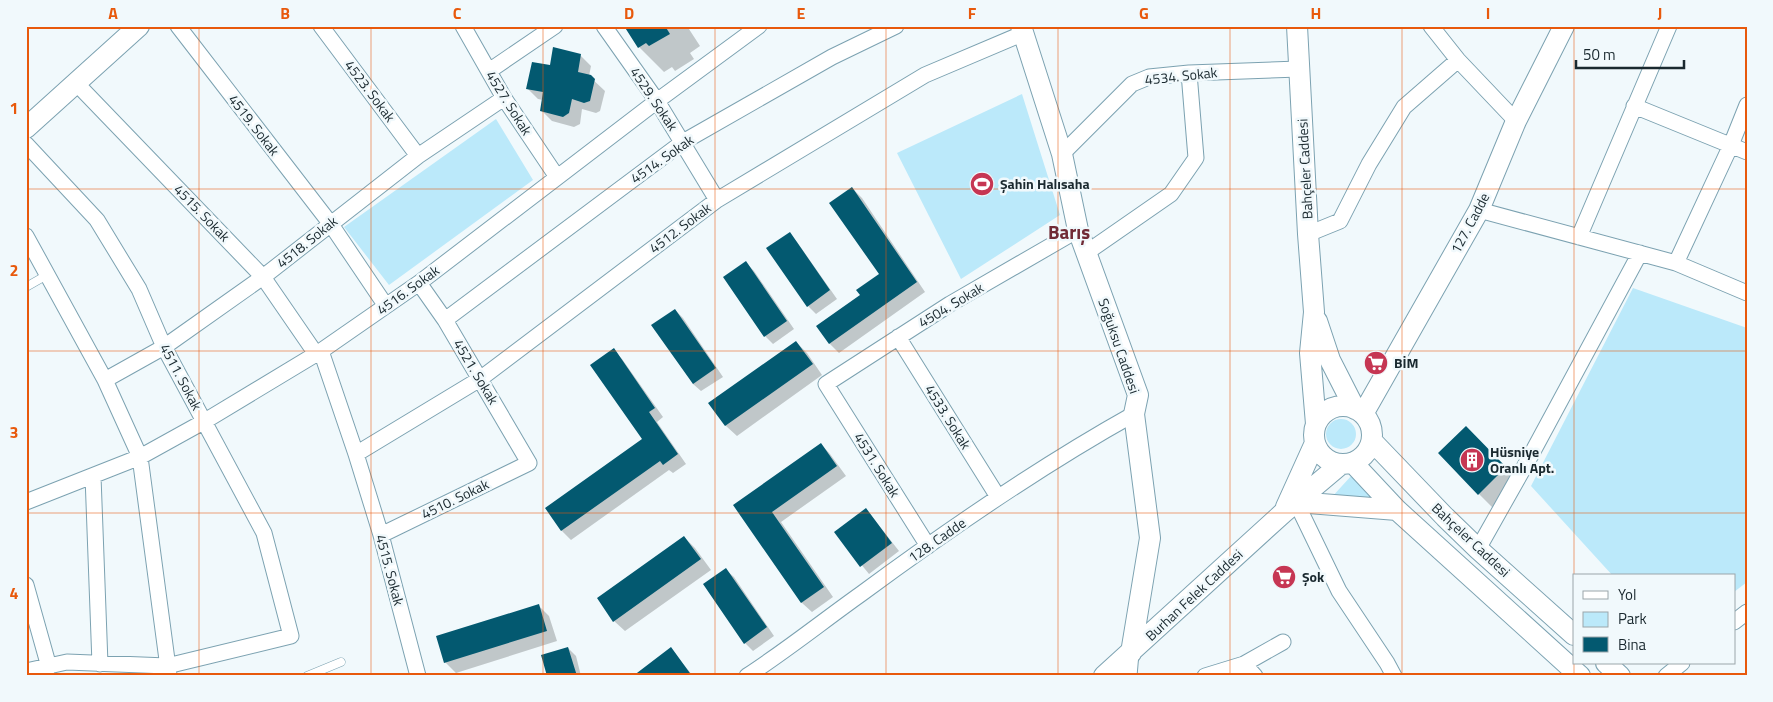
<svg xmlns="http://www.w3.org/2000/svg" width="1773" height="702" viewBox="0 0 1773 702" font-family="'Titillium Web',sans-serif">
<rect width="100%" height="100%" fill="#f1f9fc"/>
<!-- green -->
<path fill="#bbe9fa" d="M1022,94L1060,215L961,279L897,153Z
M496,119L533,180L389,285L344,227Z
M1633,288L1747,328V582L1734,592V576H1613L1531,486Z
M1326 434a15 15 0 1 1 30 0a15 15 0 1 1-30 0Z
M1352,475L1377,502L1331,498Z"/>
<!-- shadow -->
<path fill="#0003" d="M626,26H687L700,46L690,53L694,59L675,71L672,67L664,72L639,47Z
M580,55L591,66L589,76L605,91L600,111L596,113L582,109L580,124L574,127L552,121L541,110L543,100L538,99L527,88L551,66Z
M852,188L862,198L925,292L839,353L830,344L818,327L862,295L880,274Z
M790,234L797,242L837,299L816,314L808,306Z
M746,263L754,271L794,329L773,344L765,336Z
M675,310L683,318L723,377L701,391L693,384Z
M796,342L807,353L822,375L737,436L726,426L710,403Z
M613,350L622,359L663,417L657,422L686,464L673,473L669,470L571,540L562,531L547,509L643,439Z
M1481,443L1520,483L1494,509L1479,494Z
M821,444L830,454L846,476L781,522L833,597L812,612L802,603L735,506Z
M866,509L899,551L869,574L835,532Z
M684,537L695,548L711,570L625,631L614,621Z
M726,570L734,577L774,636L753,651L745,643Z
M538,605L549,616L557,641L456,673L445,662Z
M568,648L576,656L581,676H548Z
M671,649L693,676H639Z"/>
<!-- building -->
<path fill="#035970" d="M624,26H665L670,34L649,46L646,43L638,48Z
M553,47L581,54L578,72L591,75L595,79L590,101L584,103L572,99L569,113L563,117L540,111L543,92L526,89L532,62L550,65Z
M852,187L917,282L829,344L816,326L860,295L856,290L879,274L829,203Z
M790,232L830,290L807,307L766,248Z
M746,261L787,321L764,337L723,277Z
M675,309L716,368L693,384L651,325Z
M796,341L813,364L725,426L708,403Z
M614,348L655,408L649,412L678,454L663,465L660,461L561,531L545,508L642,439L590,365Z
M1466,426L1506,467L1478,495L1438,453Z
M821,443L837,466L772,512L824,587L801,603L733,505Z
M866,508L892,543L860,567L834,532Z
M684,536L701,559L613,622L597,598Z
M726,568L767,627L744,644L703,584Z
M539,604L547,631L444,663L436,636Z
M568,647L577,676H547L541,655Z
M671,647L692,676H633Z"/>
<g fill="none" stroke-linecap="round" stroke-linejoin="round">
<!-- service casing -->
<g stroke="#7ca2b1" stroke-width="9">
<path id="service" d="M26,287L47,275
M307,676L341,662"/>
</g>
<!-- minor casing -->
<g stroke="#7ca2b1" stroke-width="17">
<path id="minor" d="M178,26L330,223L386,306
M321,26L418,156
M463,26L504,98L557,177
M604,26L657,101L717,200
M1431,26L1458,60L1516,121
M489,71L555,26
M76,83L263,277L316,354
M1634,106L1747,152
M26,144L97,220L139,289L164,347L264,533L291,636L167,666L67,662L26,671
M1062,154L1132,84L1149,77L1189,73L1299,69
M1479,210L1676,263L1747,293
M1308,234L1340,221L1369,164L1404,107L1458,60
M26,236L105,380L140,457L169,675
M1579,237L1669,26
M1086,253L1171,194L1196,158L1189,73
M1676,263L1731,145L1747,105
M445,320L683,142L832,57L896,26
M898,337L998,497
M321,351L356,454L381,535L418,676
M105,380L164,347L263,277L418,156L504,98
M356,454L480,379L717,200L925,75L1024,33
M93,476L100,664
M26,502L140,457L205,421L321,351L419,283L657,101L759,26
M1296,502L1339,591L1387,663L1394,676
M381,535L529,463L445,320L419,283
M928,546L826,384L950,304L1078,230
M1478,549L1531,455L1640,253
M26,585L49,667
M1734,622L1747,612
M1244,664L1255,676
M747,676C787,650 823,621 861,594C949,529 1039,467 1134,414
M1129,676L1131,653
M1205,676L1244,664L1283,642
M1666,676L1682,663"/>
</g>
<!-- tertiary casing -->
<g stroke="#7ca2b1" stroke-width="22">
<path id="tertiary" d="M1021,26L1062,154L1078,230L1138,395L1134,414L1150,538L1131,653
M1297,26L1308,234L1314,312L1310,353L1316,424
M26,128L139,26
M1317,321L1330,360L1355,409
M1314 435a29 29 0 1 1 58 0a29 29 0 1 1-58 0Z
M1363,414L1479,210L1516,121L1564,26
M1372,441L1445,517L1478,549L1574,635
M1353,463L1397,510L1580,676
M1296,502L1397,510
M1286,507L1315,443
M1606,663L1620,676
M1104,676L1283,513L1341,464"/>
</g>
<!-- service -->
<use href="#service" stroke="#fff" stroke-width="8"/>
<!-- minor -->
<use href="#minor" stroke="#fff" stroke-width="15"/>
<!-- tertiary -->
<use href="#tertiary" stroke="#fff" stroke-width="20"/>
</g>
<!-- grid -->
<path fill="none" stroke="#e8590c" stroke-width="1" stroke-opacity="0.55" d="M199,26V676M371,26V676M543,26V676M715,26V676M886,26V676M1058,26V676M1230,26V676M1402,26V676M1574,26V676M26,189H1747M26,351H1747M26,513H1747"/>
<!-- icons -->
<defs>
<g id="stadium-disc" transform="scale(1.25)"><circle r="9.5" fill="#c63653" stroke="#f1f9fc"/><path d="M0-5a6.5 5 0 1 0 0 10a6.5 5 0 1 0 0-10ZM-3.5-1.8h7v3.6h-7Z" fill="#fff"/></g>
<g id="supermarket-disc" transform="scale(1.25)"><circle r="9.5" fill="#c63653" stroke="#f1f9fc"/><path d="M-6-5.5h2.5l.6 2H6L4.5 2H-2.5L-4.4-4H-6ZM-1.5 3.2a1.3 1.3 0 1 0 .1 0ZM3 3.2a1.3 1.3 0 1 0 .1 0Z" fill="#fff"/></g>
<g id="building-disc" transform="scale(1.25)"><circle r="9.5" fill="#c63653" stroke="#f1f9fc"/><path d="M-4-6H4V6H1V3H-1V6H-4ZM-2.5-4.3h1.7v1.8h-1.7ZM.8-4.3h1.7v1.8H.8ZM-2.5-1h1.7V.8h-1.7ZM.8-1h1.7V.8H.8Z" fill="#fff"/></g>
</defs>
<g fill-rule="evenodd">
<use href="#stadium-disc" x="982" y="184"/>
<use href="#supermarket-disc" x="1376" y="363"/>
<use href="#building-disc" x="1472" y="460"/>
<use href="#supermarket-disc" x="1284" y="577"/>
</g>
<g text-anchor="middle" stroke-width="5" stroke-linejoin="round" paint-order="stroke">
<!-- street labels -->
<g font-size="14" fill="#1a292f" stroke="#f1f9fc">
<text transform="translate(1181 76) rotate(-6)" y="5">4534. Sokak</text>
<text transform="translate(370 91) rotate(53)" y="5">4523. Sokak</text>
<text transform="translate(654 99) rotate(56)" y="5">4529. Sokak</text>
<text transform="translate(509 103) rotate(58)" y="5">4527. Sokak</text>
<text transform="translate(254 125) rotate(52)" y="5">4519. Sokak</text>
<text transform="translate(662 159) rotate(-35)" y="5">4514. Sokak</text>
<text transform="translate(1305 169) rotate(-93)" y="5">Bahçeler Caddesi</text>
<text transform="translate(202 213) rotate(46)" y="5">4515. Sokak</text>
<text transform="translate(1470 223) rotate(-62)" y="5">127. Cadde</text>
<text transform="translate(680 228) rotate(-37)" y="5">4512. Sokak</text>
<text transform="translate(307 242) rotate(-39)" y="5">4518. Sokak</text>
<text transform="translate(408 290) rotate(-36)" y="5">4516. Sokak</text>
<text transform="translate(951 305) rotate(-31)" y="5">4504. Sokak</text>
<text transform="translate(1119 346) rotate(71)" y="5">Soğuksu Caddesi</text>
<text transform="translate(476 372) rotate(59)" y="5">4521. Sokak</text>
<text transform="translate(181 377) rotate(62)" y="5">4511. Sokak</text>
<text transform="translate(948 417) rotate(58)" y="5">4533. Sokak</text>
<text transform="translate(877 465) rotate(58)" y="5">4531. Sokak</text>
<text transform="translate(455 499) rotate(-26)" y="5">4510. Sokak</text>
<text transform="translate(937 540) rotate(-35)" y="5">128. Cadde</text>
<text transform="translate(1471 540) rotate(43)" y="5">Bahçeler Caddesi</text>
<text transform="translate(390 570) rotate(75)" y="5">4515. Sokak</text>
<text transform="translate(1194 595) rotate(-43)" y="5">Burhan Felek Caddesi</text>
</g>
<!-- poi labels -->
<g font-size="14" font-weight="bold" fill="#1a292f" stroke="#f1f9fc" text-anchor="start">
<text x="1000" y="189">Şahin Halısaha</text>
<text x="1394" y="368">BİM</text>
<text x="1490" y="457">Hüsniye<tspan x="1490" dy="16">Oranlı Apt.</tspan></text>
<text x="1302" y="582">Şok</text>
</g>
<!-- district labels -->
<g font-size="19" font-weight="bold" fill="#702a35" stroke="#f1f9fc">
<text x="1069" y="239">Barış</text>
</g>
</g>
<!-- border -->
<rect width="1773" height="702" fill="none" stroke="#f1f9fc" stroke-width="55"/>
<!-- legend -->
<rect x="1573" y="574" width="162" height="90" fill="#f1f9fc" stroke="#9ba6aa"/>
<rect x="1583" y="591" width="25" height="8" fill="#ffffff" stroke="#9ba6aa"/>
<text x="1618" y="600" font-size="15" fill="#1a292f">Yol</text>
<rect x="1583" y="612" width="25" height="15" fill="#bbe9fa" stroke="#9ba6aa"/>
<text x="1618" y="624" font-size="15" fill="#1a292f">Park</text>
<rect x="1583" y="637" width="25" height="15" fill="#035970" stroke="#9ba6aa"/>
<text x="1618" y="650" font-size="15" fill="#1a292f">Bina</text>
<!-- scale -->
<path d="M1576 60v8h108v-8" fill="none" stroke="#1a292f" stroke-width="2.5"/>
<text x="1583" y="60" font-size="15" fill="#1a292f" stroke="#f1f9fc" stroke-width="4" paint-order="stroke">50 m</text>
<rect x="28" y="28" width="1718" height="646" fill="none" stroke="#e8590c" stroke-width="2"/>
<g font-size="16" text-anchor="middle" font-weight="bold" fill="#e8590c">
<text x="113" y="19">A</text>
<text x="285" y="19">B</text>
<text x="457" y="19">C</text>
<text x="629" y="19">D</text>
<text x="801" y="19">E</text>
<text x="972" y="19">F</text>
<text x="1144" y="19">G</text>
<text x="1316" y="19">H</text>
<text x="1488" y="19">I</text>
<text x="1660" y="19">J</text>
<text x="14" y="114">1</text>
<text x="14" y="276">2</text>
<text x="14" y="438">3</text>
<text x="14" y="599">4</text>
</g>
</svg>
